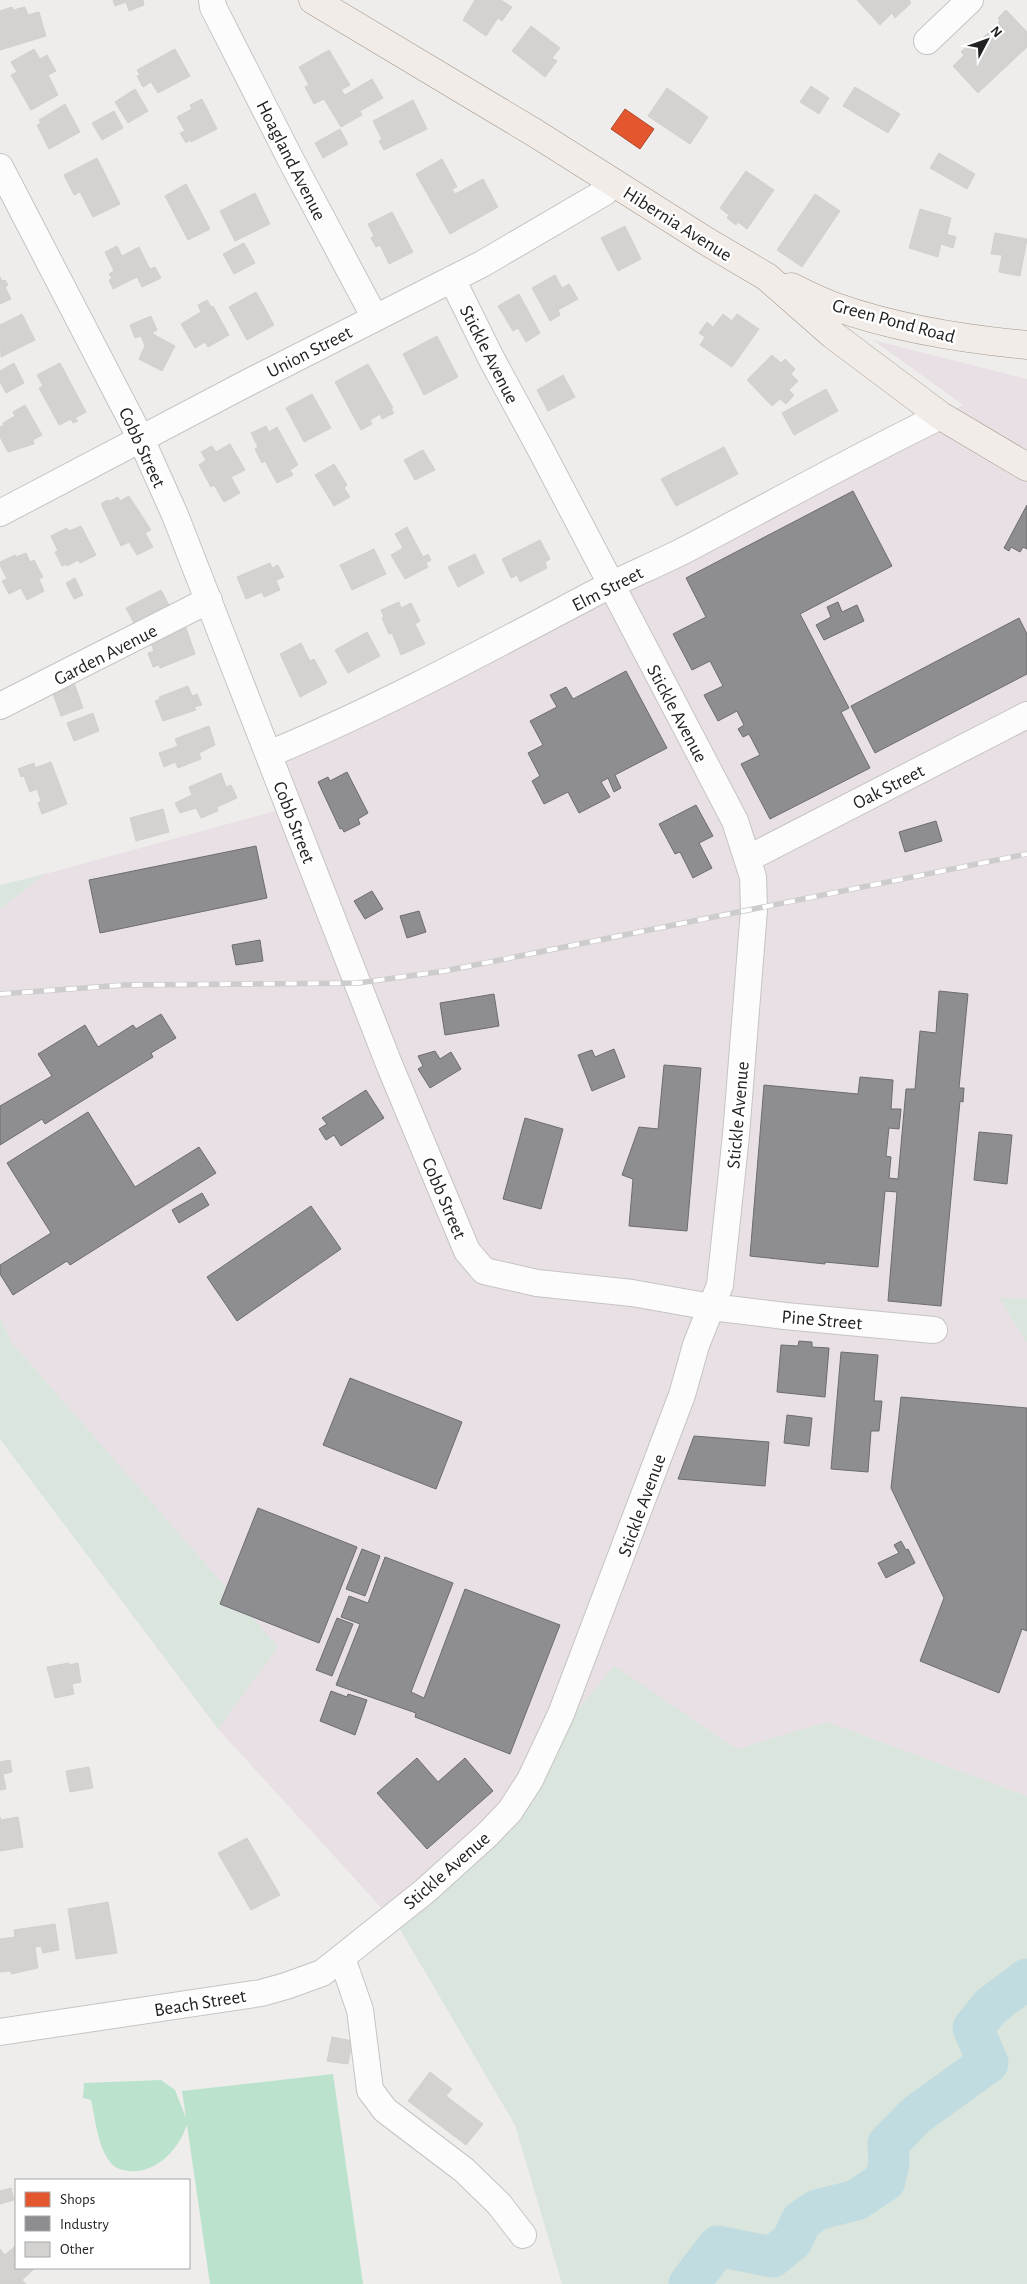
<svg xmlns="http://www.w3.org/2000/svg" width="1027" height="2284" viewBox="0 0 1027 2284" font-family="'Alegreya Sans',sans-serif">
<rect width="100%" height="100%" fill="#efedeb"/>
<!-- industrial -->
<path fill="#e8e0e5" d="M873,340L1027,379V1298H999L1027,1343V1796L827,1722L737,1749L614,1667L398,1926L218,1729L277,1647L12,1343L0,1318V909L45,874L293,806L277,760L963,405Z"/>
<!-- wetland -->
<path fill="#d9e5dd" d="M45,874L0,909V885Z
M999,1298H1027V1343Z
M0,1318L12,1343L278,1647L218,1729L0,1439Z
M614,1666L737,1749L827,1722L1027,1796V2284H562L515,2125L398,1926Z"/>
<!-- pitch -->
<path fill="#bae2cd" d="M333,2074L363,2284H210L187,2125C185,2128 184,2134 181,2138C171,2157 151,2173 130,2171C117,2170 112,2166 106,2156C97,2140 95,2117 91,2100L83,2098L84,2083L161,2080L175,2090L186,2118L182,2091Z"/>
<!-- shops -->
<path fill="#e4572e" stroke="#aa472a" d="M625,109L654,129L640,149L611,129Z"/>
<!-- industry -->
<path fill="#8d8d92" stroke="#6d6d70" d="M853,491L892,566L800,614L849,708L841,712L870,768L770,819L741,764L760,755L749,734L743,737L738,729L744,725L737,711L718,721L704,695L723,686L710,661L692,670L673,634L706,617L686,578Z
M1027,505V549L1023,547L1020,552L1011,547L1009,551L1004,548Z
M838,602L842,612L857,605L864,621L824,640L816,625L831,617L827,607Z
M1019,618L1027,634V674L875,753L851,706Z
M626,671L667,748L615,775L621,788L614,792L608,778L601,782L610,797L579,813L568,792L544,804L532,781L540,776L528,753L543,745L530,721L557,707L550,695L566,687L573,699Z
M347,772L368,813L358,819L360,824L344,832L342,828L340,829L318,782L328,777L330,781Z
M696,805L713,836L699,843L712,868L693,878L680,852L675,854L659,824Z
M936,821L942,841L905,852L899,832Z
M256,846L267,898L100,933L89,880Z
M372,891L383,909L365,919L354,901Z
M419,911L426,932L407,938L400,916Z
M260,940L263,961L236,965L232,945Z
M939,991L968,994L959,1088H964L963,1102L960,1101L941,1306L888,1301L897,1192L885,1191L878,1267L825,1262V1264L750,1256L764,1085L858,1094L860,1077L893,1080L891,1109H901L899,1129L889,1128L886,1156L891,1157L889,1178L898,1179L906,1089H915L920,1031L936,1033Z
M494,994L499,1026L445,1035L440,1003Z
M161,1014L176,1038L151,1053L153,1057L45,1124L42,1119L0,1145V1106L52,1076L38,1054L85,1025L98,1047L133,1025L136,1029Z
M614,1049L625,1077L592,1091L578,1055L592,1050L595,1057Z
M435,1051L440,1059L451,1052L461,1069L430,1088L418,1069L423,1066L418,1056Z
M664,1065L701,1068L687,1231L629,1226L633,1179L622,1175L639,1127L658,1129Z
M366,1090L384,1118L341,1146L334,1135L326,1140L319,1129L327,1124L322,1118Z
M88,1112L135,1187L199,1147L216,1173L70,1265L67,1261L13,1295L0,1274V1265L51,1233L7,1163Z
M525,1118L563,1129L541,1209L503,1199Z
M979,1132L1012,1135L1007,1184L974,1180Z
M202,1193L209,1205L179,1223L172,1210Z
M311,1206L341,1249L237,1321L207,1277Z
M799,1341L812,1342V1347L829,1348L825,1397L777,1392L781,1345L798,1346Z
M841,1352L878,1355L874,1401H882L879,1431H871L868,1472L831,1469Z
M350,1378L462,1422L436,1489L323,1445Z
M901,1397L1027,1408V1631L1022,1629L999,1693L920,1661L944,1598L891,1488Z
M787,1415L812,1418L809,1446L784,1443Z
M694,1436L769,1442L765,1486L678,1479Z
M258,1508L357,1547L319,1643L220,1604Z
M901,1541L906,1550L908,1549L915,1563L886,1578L878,1563L899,1553L894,1545Z
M362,1549L380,1556L365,1596L346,1589Z
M385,1557L453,1583L411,1692L424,1698L465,1589L560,1625L510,1754L415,1717L416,1713L336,1685L360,1624L341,1617L349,1596L368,1603Z
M337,1618L353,1624L332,1676L316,1670Z
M331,1691L347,1697L348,1694L367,1700L355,1735L320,1721Z
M417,1758L438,1782L465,1758L493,1791L427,1849L377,1793Z"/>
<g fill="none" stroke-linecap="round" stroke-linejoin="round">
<!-- river -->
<path stroke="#c1dce0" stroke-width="41" d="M689,2284L718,2246L772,2257L792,2241L801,2221L817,2210L856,2200L885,2181L889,2163L888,2144L916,2115L988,2063L973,2028L991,2006L1027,1979"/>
</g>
<!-- building -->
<path fill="#d4d2d0" stroke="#d2cfcc" d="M113,0H143L144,5L129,11L126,2L115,6Z
M475,0H501L512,7L502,21L498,18L486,36L463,20Z
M857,0H909L911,3L895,18L892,13L880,25Z
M12,7L13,10L25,7L28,15L39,12L46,36L0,50V11Z
M1006,10L1027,32V47L978,93L953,66L964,55L961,52L971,43L974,47L1000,21L998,18Z
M531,26L560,48L552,58L557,61L545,77L512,51Z
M34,49L40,59L47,55L56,71L48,75L58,95L31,110L11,75L17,72L11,62Z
M175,49L190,76L158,93L151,82L143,87L137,76L140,75L137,70Z
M329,50L350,85L341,90L345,95L372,79L383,98L360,111L362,115L341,127L324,99L314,104L305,87L309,85L299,67Z
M811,86L829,98L819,114L800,102Z
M855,87L900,114L888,133L843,106Z
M667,88L708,117L690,144L648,116Z
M135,89L148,111L128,123L115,102Z
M202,99L217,129L191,142L190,140L186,143L180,133L185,131L177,117L192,109L190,105Z
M413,100L427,129L384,150L379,141L382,139L373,121Z
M65,104L80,132L49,149L37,125L41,123L39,120Z
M114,111L123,128L102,140L92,123Z
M340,129L348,144L323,158L315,143Z
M939,153L975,174L967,189L930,168Z
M97,158L120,204L93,217L80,192L74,195L64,175Z
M442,159L457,187L452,189L455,194L483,179L498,207L450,234L416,174Z
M746,171L774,190L747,229L738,222L736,225L727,218L729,215L720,208Z
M186,184L210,229L188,240L165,196Z
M255,193L270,224L235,241L220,211Z
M815,194L840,211L802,267L777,250Z
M920,209L951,218L947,234L956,237L953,248L941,244L938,257L909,248Z
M392,212L413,252L389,264L380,245L376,247L371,238L374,236L368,224Z
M625,226L641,259L618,271L601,238Z
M995,233L1027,239L1020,276L999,272L1002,255L991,254Z
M244,243L255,263L234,274L223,254Z
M117,246L122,256L139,247L150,269L155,267L161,278L142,287L137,277L113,289L109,280L112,278L109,274L114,271L105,252Z
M555,275L562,288L569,284L578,299L558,310L560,315L550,321L532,288Z
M0,277L2,281L5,280L8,285L5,287L11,299L0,304Z
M256,292L274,325L247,340L229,307Z
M519,294L540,333L526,342L518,328L513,331L498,306Z
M207,300L211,307L213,306L229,335L208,347L205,342L195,348L181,324L201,312L198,305Z
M22,314L35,340L1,357L0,325Z
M723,314L732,321L737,314L759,329L732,367L700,345L705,337L699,333L707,322L713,327Z
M151,316L157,330L153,332V334L175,346L162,371L139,359L145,346L141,336L135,338L130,325Z
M437,336L458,377L424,395L403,354Z
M772,355L781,363L785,359L795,369L791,374L798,381L789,390L794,395L786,404L780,399L772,406L747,380Z
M14,363L24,383L6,393L0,382V371Z
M60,363L86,412L75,418L78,421L73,423L71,419L59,425L39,388L43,386L37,375Z
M368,364L393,408L391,409L394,413L382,419L380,414L370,420L372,424L361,430L335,382Z
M563,375L575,397L548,411L537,390Z
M826,389L838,411L794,435L782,413Z
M312,394L331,428L304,442L286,408Z
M25,405L42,435L33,440L34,444L8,452L0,437V427L4,425L3,423L15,416L13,412Z
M266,426L269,432L277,427L298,465L290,470L293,475L277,483L265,461L262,463L255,449L258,447L251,433Z
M230,444L245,470L231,477L240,493L224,502L214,485L211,487L199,465L206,460L201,452L212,446L216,452Z
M724,447L738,474L676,506L661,479Z
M423,450L435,470L415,480L404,460Z
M334,464L347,485L344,488L350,497L334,506L315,475Z
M129,496L151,530L145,533L153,547L137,555L129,542L121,546L102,506V503L108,500L110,501L118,497L120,501Z
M81,526L96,555L80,563L78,560L67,566L66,564L62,566L55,552L58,551L51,536L67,528L69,531Z
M407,527L423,557L428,554L431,560L426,563L428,567L405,579L391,555L403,548L395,534Z
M540,540L550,559L545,562L547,568L520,582L517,575L511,578L502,559Z
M374,549L386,574L352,590L340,565Z
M26,553L30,562L34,560L43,577L39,579L44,591L27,600L21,588L9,594L2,581L7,579L0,565V562L15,555L16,557Z
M475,554L484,573L458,587L448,567Z
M270,563L272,568L278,565L284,577L276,580L280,590L264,597L262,592L246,599L237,577Z
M75,578L83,595L74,599L66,583Z
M161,590L170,607L135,625L126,608Z
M399,602L401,608L411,603L420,621L415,624L425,644L401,655L392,633L389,634L382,618L384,617L381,610Z
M186,628L195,654L160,668L159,665L153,667L148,653L154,651L150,641Z
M367,632L380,656L348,673L335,650Z
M301,643L310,661L314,659L327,683L300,697L280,654Z
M74,683L83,708L61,716L52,691Z
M188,686L192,696L197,694L202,705L194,707L196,710L163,721L155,701L160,699L159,697Z
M93,713L99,731L74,741L67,723Z
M209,726L215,745L199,753L201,759L178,768L175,762L164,767L159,753L178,746L175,739Z
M51,762L67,804L42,814L38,803L41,801L37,789L30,792L24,776L21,777L18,769L34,763L35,768Z
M221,773L226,787L231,785L237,798L217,807L218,811L201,818L196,808L180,813L175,803L192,795L189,787Z
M163,809L169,832L136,841L130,818Z
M69,1663V1665L78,1663L81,1682L72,1684L74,1694L55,1698L47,1667Z
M10,1760L12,1772L3,1774L6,1789L0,1790V1762Z
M89,1767L93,1788L70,1792L66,1771Z
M0,1817L1,1820L18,1817L23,1847L0,1851Z
M247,1838L280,1895L251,1910L218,1853Z
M108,1902L117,1953L76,1959L68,1909Z
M55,1924L59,1950L43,1953L41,1946L35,1947L38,1968L11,1974V1971L0,1972V1939L15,1937L14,1930Z
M332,2037L352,2041L348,2064L327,2061Z
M430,2072L452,2089L446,2096L483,2124L466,2145L408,2101Z
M11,2188L14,2200L0,2204V2191Z
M15,2246L16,2268H35L22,2280L26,2284H0V2249L5,2255Z"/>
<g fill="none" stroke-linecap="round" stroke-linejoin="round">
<!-- minor casing -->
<g stroke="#c5c4c3" stroke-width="28">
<path id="minor" d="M212,0L213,7L293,164L375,318
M927,41L970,0
M0,167L141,439L175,515L389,1064L467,1251L484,1271L537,1283L632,1293L711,1307L785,1316L934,1330
M0,513L251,381L482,264L605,192L612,181
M0,706L209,600
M269,754C380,708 485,651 591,595C621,579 653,566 683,551C769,506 854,458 941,416
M749,858L1027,715
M342,1958L360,2010L370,2090L385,2110L464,2170L499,2204L523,2235
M0,2032L261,1993L286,1986L322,1973L331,1966L425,1891L488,1834L510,1811L530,1780L561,1714L682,1395L696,1345L720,1285L736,1135L754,910L753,877L735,821L542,452L491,358L452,279"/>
</g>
<!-- primary casing -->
<g stroke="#a49889" stroke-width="29">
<path id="primary" d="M313,0L535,133L706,241L767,277L833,335L941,416L1027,467
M791,287C806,294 821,302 836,307C898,329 962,339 1027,345"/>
</g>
<!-- minor -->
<use href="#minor" stroke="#fdfcfc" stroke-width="26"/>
<!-- primary -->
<use href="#primary" stroke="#f1ece8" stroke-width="28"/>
<!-- rail casing -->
<g stroke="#ccc" stroke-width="5.5">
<path id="rail" d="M0,994L125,985L358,983L445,971L1027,854"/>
</g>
<!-- rail -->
<use href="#rail" stroke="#fff" stroke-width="4" stroke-dasharray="11" stroke-linecap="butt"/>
</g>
<g text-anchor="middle" stroke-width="5" stroke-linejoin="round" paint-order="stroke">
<!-- street labels -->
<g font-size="19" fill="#222" stroke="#fff">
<text transform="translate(292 160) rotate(63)" y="7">Hoagland Avenue</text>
<text transform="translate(678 223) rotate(32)" y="7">Hibernia Avenue</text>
<text transform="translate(894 320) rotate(15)" y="7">Green Pond Road</text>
<text transform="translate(309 351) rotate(-27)" y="7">Union Street</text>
<text transform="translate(490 354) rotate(63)" y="7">Stickle Avenue</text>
<text transform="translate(143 447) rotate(65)" y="7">Cobb Street</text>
<text transform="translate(607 588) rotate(-27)" y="7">Elm Street</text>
<text transform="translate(105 654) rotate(-27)" y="7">Garden Avenue</text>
<text transform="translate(678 713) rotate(62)" y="7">Stickle Avenue</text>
<text transform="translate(888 786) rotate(-27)" y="7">Oak Street</text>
<text transform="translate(295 822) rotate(69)" y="7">Cobb Street</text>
<text transform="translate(737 1115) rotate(-85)" y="7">Stickle Avenue</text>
<text transform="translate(445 1198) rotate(67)" y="7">Cobb Street</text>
<text transform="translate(822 1319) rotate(5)" y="7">Pine Street</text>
<text transform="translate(641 1505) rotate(-70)" y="7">Stickle Avenue</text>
<text transform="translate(446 1870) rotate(-41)" y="7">Stickle Avenue</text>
<text transform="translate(200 2002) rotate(-9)" y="7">Beach Street</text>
</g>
</g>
<!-- legend -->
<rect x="15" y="2179" width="175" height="90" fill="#ffffff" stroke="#a7a7a7"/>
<rect x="25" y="2192" width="25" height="15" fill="#e4572e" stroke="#a7a7a7"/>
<text x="60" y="2204" font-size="15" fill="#222222">Shops</text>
<rect x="25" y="2216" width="25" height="15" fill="#8d8d92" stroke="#a7a7a7"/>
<text x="60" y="2229" font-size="15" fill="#222222">Industry</text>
<rect x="25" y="2242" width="25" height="15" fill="#d4d2d0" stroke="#a7a7a7"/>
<text x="60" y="2254" font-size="15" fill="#222222">Other</text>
<!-- north arrow -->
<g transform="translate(987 40) rotate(49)" stroke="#ffffff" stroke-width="4" paint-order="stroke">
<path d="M0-4L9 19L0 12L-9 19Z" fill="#222222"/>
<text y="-8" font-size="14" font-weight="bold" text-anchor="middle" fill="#222222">N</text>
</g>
</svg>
